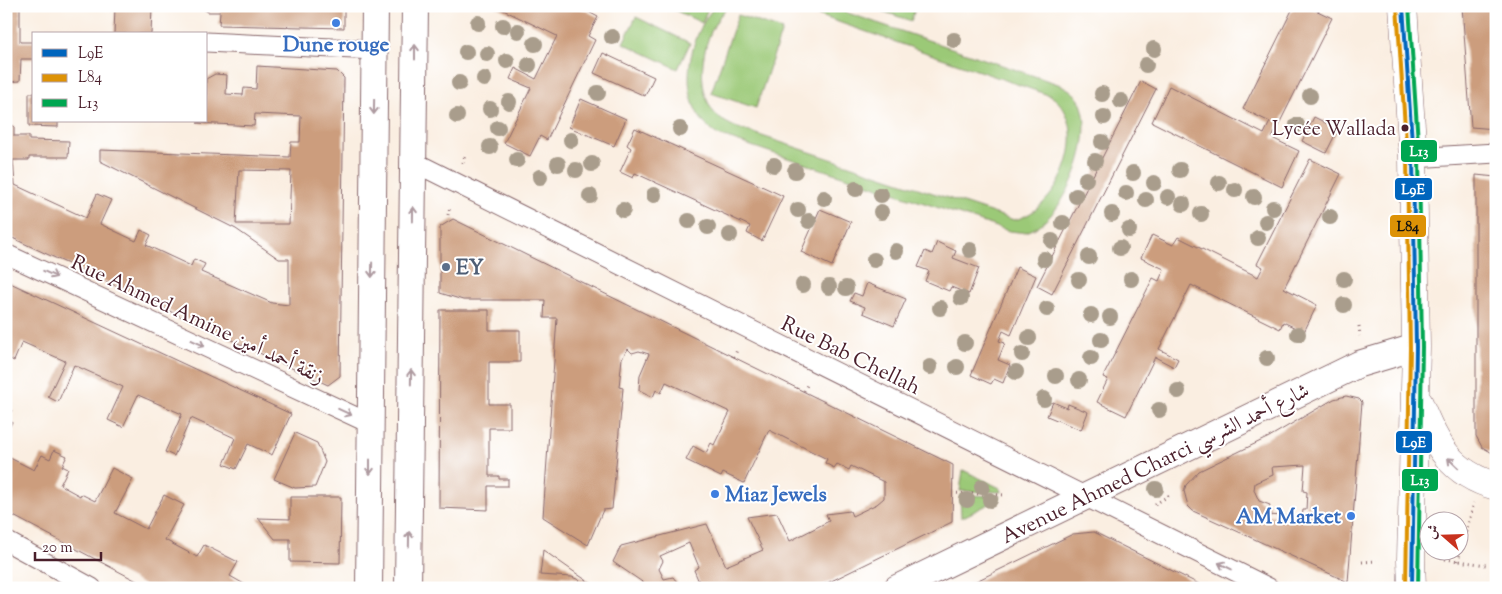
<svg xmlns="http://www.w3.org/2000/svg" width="1502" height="594" viewBox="0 0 1502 594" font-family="'Sorts Mill Goudy',Amiri,serif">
<rect width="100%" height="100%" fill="#fff"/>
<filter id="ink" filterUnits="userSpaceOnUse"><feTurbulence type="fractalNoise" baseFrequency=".02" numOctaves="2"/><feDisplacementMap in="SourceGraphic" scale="10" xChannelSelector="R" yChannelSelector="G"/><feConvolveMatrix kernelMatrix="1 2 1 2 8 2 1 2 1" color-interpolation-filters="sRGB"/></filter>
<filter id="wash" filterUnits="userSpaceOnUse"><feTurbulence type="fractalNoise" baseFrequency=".0096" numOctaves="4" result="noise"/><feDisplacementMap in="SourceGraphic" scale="20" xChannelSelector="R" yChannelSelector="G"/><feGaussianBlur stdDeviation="1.12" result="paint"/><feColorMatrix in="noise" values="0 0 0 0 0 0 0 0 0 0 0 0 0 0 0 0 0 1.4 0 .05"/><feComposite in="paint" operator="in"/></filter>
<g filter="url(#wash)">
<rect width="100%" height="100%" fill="#faeee1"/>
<!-- green -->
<path fill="#9bc977" stroke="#727451" d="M666,6H709L702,23Z
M715,6H729C702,29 691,91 718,117C723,121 729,124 735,127L1014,220C1060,210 1095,126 1051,96L792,6H827L1061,85C1069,89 1074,92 1079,100C1099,134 1065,223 1025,232C1020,233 1014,231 1009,231L718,135C674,107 686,40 715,6Z
M868,6H916L911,21Z
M738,15L782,30L756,108L711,93Z
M636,17L690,43L678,69L623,43Z
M963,470L1000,488L1001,492L960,491Z
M960,495L1000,496L999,499L961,518Z"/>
<g id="blocks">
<!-- building -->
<path fill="#cc9d7d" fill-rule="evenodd" d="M6,6H20V42H34V59H21L20,81L6,82Z
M115,6H152L151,34H114Z
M198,6H344V28L219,25L220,12H208Z
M495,6H577L598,17L588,36L595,40L547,140L540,136L530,156L504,143L531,88L510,79L515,68L536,79L557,36Z
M1294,6H1307L1332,18L1272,138L1299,151L1282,187L1152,122L1169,86L1264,134L1270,122L1243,109Z
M1462,6H1496V129L1471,127Z
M603,53L654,77L645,96L594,73Z
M257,66L337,71L344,78L340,376L328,385L6,235V126H14V136H29V140L69,141L68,157H29V160H13L15,185L86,218L97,194L111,200L100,224L136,241L141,230L151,235L146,245L191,266L194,259L205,264L201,272L272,303L289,305V259H279L236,229L100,161V150L290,157L291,142H300L301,116L255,114L254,126L197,123L206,121V79L215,74L227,75L226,94L243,95L244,88L256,89ZM239,170L291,171L289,224H236Z
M1141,81L1156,89L1052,294L1037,286Z
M29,93H34V121H58V127L29,126Z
M581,99L626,119L614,146L569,127Z
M1314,117L1338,129L1326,153L1302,141Z
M635,128L783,196L762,241L747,233L750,226L635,173L633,178L620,172L631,148L627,145Z
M1310,159L1341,174L1284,288L1317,305L1304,332L1283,322L1280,329L1191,285L1159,349L1178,359L1174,367L1155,357L1126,416L1097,402L1108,379L1103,377L1153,278L1159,281L1164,269L1141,258L1152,235L1173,245L1178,237L1258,277L1263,267L1257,264Z
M1476,175L1496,177V455L1482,447L1476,436Z
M820,209L851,222L832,266L801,252Z
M453,219L953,465L952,522L817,588H687L699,582L694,570L699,567L689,543L660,556L663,561L659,569L664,579L673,577L677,582L676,588H651L613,562L621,546L707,524L726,566L763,550L747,517L777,513L790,541L829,521L826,514L850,511L852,516L877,504L884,498V482L851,466L849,470L837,464L834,468L825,463L827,459L769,430L744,483L723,473L721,477L686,460L693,446L706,453L711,443L714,445L730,412L666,382L661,393L656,390L653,397L639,390L640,375L649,354L639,351L632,353L628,349L622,358L619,387L623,388L612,509L603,510L588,545L543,517L557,318H544L545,300H463L440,293V227Z
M937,242L956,251L953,258L979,268L969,294L951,287L949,291L925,281L929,271L918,267L925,251L932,254Z
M1017,267L1036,276L1011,335L1003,331L999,341L1005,343L998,360L1010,365L1003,383L994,379L991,384L971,375Z
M6,281L291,414L272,455L248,444L236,469L224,464L235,438L191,418L174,456L165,452L182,414L138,395L123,427L108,420L123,387L74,365L58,402L48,397L65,361L22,342L14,361L6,357Z
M867,283L906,299L894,326L863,313L865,307L850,301L854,293L862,296Z
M440,310H489V330H520V362H489V404H510V428H489V476H499V479H508V486H488V510L439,508Z
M1346,396L1359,399L1362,402L1348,582L1193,511L1188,506L1184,491L1186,485L1199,471L1269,437L1334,399ZM1305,465L1303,491L1307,492L1306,510H1303L1302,517L1267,515L1270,505L1259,501L1254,490L1255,483L1273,475L1272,467Z
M1053,402L1067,408L1068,404L1088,412L1081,430L1047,416Z
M6,407L12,410L7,419L12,422L6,434Z
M295,433L317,443L325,462L315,487L295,488L274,479Z
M54,450L67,456L62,466L68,469L60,485L80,496L81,494L95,501L112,468L133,479L115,513L146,529L164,495L184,505L165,540L197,557L204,545L238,562L230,576L251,588H150L6,512V456L34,470L42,455L50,459Z
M290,497H341L340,563L290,562V539H275L258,518L290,519Z
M1094,532L1207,588H962L1073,534Z
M543,550L580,576L598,588H583L579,580L572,577L540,575Z"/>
</g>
</g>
<g filter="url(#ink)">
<use href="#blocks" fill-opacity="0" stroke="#88676b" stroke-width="1"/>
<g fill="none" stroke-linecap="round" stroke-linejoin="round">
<!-- street casing -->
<g stroke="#88676b" stroke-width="21">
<path id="street" d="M206,42L375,50
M1413,158L1496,153
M414,162L1269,588
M6,254L371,424
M6,541L92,588"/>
</g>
<!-- secondary casing -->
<g stroke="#88676b" stroke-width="28">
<path id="secondary" d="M369,588L375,6
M408,588L415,6
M897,588L1359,364L1416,347"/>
</g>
<!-- primary casing -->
<g stroke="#88676b" stroke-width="29">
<path id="primary" d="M1403,6L1413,158L1416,347L1411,560L1412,588
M1419,403C1435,444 1451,474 1496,486"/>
</g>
<!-- path -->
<path stroke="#88676b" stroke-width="3" stroke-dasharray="1 4" stroke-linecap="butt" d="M463,163L465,155
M448,215L450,207
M1359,326L1360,336
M734,357L737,350
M804,391L807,385
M952,493L1006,495
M1155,504L1170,495
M1445,559L1486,565
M1458,561L1474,503
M1362,562L1377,561
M1324,588L1326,584"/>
<!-- street -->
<use href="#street" stroke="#fff" stroke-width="19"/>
<!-- secondary -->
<use href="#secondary" stroke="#fff" stroke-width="26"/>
<!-- primary -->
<use href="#primary" stroke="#fff" stroke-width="28"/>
<!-- bus-1 casing -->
<g stroke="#fff" stroke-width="8">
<path id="bus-1" d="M1403,6L1413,158L1416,347L1412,588"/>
</g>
<!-- bus-2 casing -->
<g stroke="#fff" stroke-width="8">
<path id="bus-2" d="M1397,6L1407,158L1410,347L1406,588"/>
</g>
<!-- bus-3 casing -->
<g stroke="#fff" stroke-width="8">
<path id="bus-3" d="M1409,6L1419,158L1422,347L1418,588"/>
</g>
<!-- bus-1 -->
<use href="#bus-1" stroke="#0065bd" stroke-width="4"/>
<!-- bus-2 -->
<use href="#bus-2" stroke="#dd9206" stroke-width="4"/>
<!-- bus-3 -->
<use href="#bus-3" stroke="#00a651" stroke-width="4"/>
</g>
<!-- trees -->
<g fill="#a99d8c">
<circle cx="478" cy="23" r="8"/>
<circle cx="503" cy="26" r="8"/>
<circle cx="518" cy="31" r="8"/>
<circle cx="612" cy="37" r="8"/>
<circle cx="954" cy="40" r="8"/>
<circle cx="535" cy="44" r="8"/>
<circle cx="1154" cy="49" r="8"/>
<circle cx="466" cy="52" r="8"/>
<circle cx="487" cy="54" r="8"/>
<circle cx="507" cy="61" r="8"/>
<circle cx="529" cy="65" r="8"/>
<circle cx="1146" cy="65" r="8"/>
<circle cx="484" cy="79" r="8"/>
<circle cx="459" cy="83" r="8"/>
<circle cx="598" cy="93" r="8"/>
<circle cx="1102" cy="94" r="8"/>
<circle cx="1310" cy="96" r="8"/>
<circle cx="1121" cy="101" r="8"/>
<circle cx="509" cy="102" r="8"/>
<circle cx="490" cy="109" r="8"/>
<circle cx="457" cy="116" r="8"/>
<circle cx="1104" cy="117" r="8"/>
<circle cx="1297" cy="125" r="8"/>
<circle cx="498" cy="128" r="8"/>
<circle cx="680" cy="129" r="8"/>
<circle cx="571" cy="140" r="8"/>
<circle cx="1102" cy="142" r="8"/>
<circle cx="490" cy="147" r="8"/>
<circle cx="517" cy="160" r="8"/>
<circle cx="1095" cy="161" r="8"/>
<circle cx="558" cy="164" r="8"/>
<circle cx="592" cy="164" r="8"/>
<circle cx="774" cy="165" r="8"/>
<circle cx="576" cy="170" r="8"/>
<circle cx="1180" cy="170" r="8"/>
<circle cx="795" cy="171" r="8"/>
<circle cx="1133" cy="173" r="8"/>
<circle cx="540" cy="177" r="8"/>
<circle cx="1086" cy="179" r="8"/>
<circle cx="1154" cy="183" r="8"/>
<circle cx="1219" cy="183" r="8"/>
<circle cx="856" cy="189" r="8"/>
<circle cx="1235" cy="190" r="8"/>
<circle cx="1126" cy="193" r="8"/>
<circle cx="654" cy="195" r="8"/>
<circle cx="881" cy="195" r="8"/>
<circle cx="590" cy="196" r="8"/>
<circle cx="1076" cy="196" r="8"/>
<circle cx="1168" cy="197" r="8"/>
<circle cx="1254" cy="197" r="8"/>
<circle cx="824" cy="198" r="8"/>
<circle cx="1146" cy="200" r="8"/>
<circle cx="1183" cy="204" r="8"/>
<circle cx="1273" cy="208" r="8"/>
<circle cx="623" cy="210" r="8"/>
<circle cx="798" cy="210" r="8"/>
<circle cx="881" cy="212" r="8"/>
<circle cx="1112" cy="214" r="8"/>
<circle cx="1201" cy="214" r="8"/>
<circle cx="1330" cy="217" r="8"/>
<circle cx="689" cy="221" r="8"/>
<circle cx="809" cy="221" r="8"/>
<circle cx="1266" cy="222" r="8"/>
<circle cx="1063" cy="223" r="8"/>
<circle cx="708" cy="227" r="8"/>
<circle cx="1129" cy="230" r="8"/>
<circle cx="730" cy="235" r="8"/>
<circle cx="1258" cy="238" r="8"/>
<circle cx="1052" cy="241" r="8"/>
<circle cx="1120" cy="248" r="8"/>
<circle cx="970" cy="250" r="8"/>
<circle cx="896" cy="251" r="8"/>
<circle cx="1089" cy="257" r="8"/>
<circle cx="1044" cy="259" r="8"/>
<circle cx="874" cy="260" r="8"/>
<circle cx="1131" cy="279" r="8"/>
<circle cx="1344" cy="279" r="8"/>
<circle cx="1079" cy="280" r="8"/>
<circle cx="803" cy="285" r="8"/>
<circle cx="829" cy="287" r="8"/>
<circle cx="846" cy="288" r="8"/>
<circle cx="961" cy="298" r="8"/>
<circle cx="1344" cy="305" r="8"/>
<circle cx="940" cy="308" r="8"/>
<circle cx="1047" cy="309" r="8"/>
<circle cx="1091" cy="315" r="8"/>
<circle cx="1110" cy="317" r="8"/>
<circle cx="1298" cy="334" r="8"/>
<circle cx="1029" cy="338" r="8"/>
<circle cx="1101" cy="340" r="8"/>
<circle cx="965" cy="343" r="8"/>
<circle cx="1022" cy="354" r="8"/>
<circle cx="1091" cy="358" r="8"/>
<circle cx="1267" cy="358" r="8"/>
<circle cx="930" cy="367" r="8"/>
<circle cx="957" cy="367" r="8"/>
<circle cx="1016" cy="372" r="8"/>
<circle cx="1056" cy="376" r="8"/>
<circle cx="1079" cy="380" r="8"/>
<circle cx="1178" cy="391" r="8"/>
<circle cx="1044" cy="399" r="8"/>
<circle cx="1159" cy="410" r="8"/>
<circle cx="982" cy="487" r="8"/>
<circle cx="1156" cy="489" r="8"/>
<circle cx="967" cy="500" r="8"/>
<circle cx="990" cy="500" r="8"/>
</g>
<!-- one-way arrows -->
<defs><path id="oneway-shaft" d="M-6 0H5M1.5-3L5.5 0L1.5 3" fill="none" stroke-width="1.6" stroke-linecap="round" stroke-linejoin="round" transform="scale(1.25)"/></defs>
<g stroke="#ae9aa0">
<use href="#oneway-shaft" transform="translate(415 52) rotate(-90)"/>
<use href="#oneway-shaft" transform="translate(374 107) rotate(91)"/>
<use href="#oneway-shaft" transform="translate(413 214) rotate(-89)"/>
<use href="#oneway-shaft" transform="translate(372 270) rotate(91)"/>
<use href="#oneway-shaft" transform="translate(50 274) rotate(25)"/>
<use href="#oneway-shaft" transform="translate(198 343) rotate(25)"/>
<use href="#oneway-shaft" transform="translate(411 377) rotate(-89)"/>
<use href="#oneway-shaft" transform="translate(345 412) rotate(25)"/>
<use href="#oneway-shaft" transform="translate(1453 463) rotate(-136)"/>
<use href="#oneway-shaft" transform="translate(370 467) rotate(90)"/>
<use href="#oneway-shaft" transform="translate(409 539) rotate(-89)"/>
<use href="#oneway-shaft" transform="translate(1225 566) rotate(-154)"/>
</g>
</g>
<!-- markers -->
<g fill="#3f7fe0" stroke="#fff" stroke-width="2">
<circle cx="336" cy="23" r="5"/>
<circle cx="715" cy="494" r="5"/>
<circle cx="1351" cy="516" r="5"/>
</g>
<circle fill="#4a1f2b" stroke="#fff" stroke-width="2" cx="1405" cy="128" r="4.5"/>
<circle fill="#5c6f8a" stroke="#fff" stroke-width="2" cx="446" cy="267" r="5"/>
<g text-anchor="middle" stroke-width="4" stroke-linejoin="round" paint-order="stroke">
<!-- bus labels -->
<g font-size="20" fill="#4a1f2b" stroke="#fff" text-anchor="end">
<text x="1396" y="135">Lycée Wallada</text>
</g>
<!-- shop labels -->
<g font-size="21" font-weight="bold" fill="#366cbe" stroke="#fff">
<text x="336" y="51">Dune rouge</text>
<text x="725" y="501" text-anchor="start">Miaz Jewels</text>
<text x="1341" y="523" text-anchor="end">AM Market</text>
</g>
<!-- service labels -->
<g font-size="21" font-weight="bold" fill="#4e5e75" stroke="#fff" text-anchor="start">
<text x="456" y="274">EY</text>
</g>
<!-- street labels -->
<g font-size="21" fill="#4a1f2b" stroke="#fff">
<text transform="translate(198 319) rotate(25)" y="7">Rue Ahmed Amine زنقة أحمد أمين</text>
<text transform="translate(851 355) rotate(26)" y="7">Rue Bab Chellah</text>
<text transform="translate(1155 463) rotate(-26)" y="7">Avenue Ahmed Charci شارع أحمد الشرسي</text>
</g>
</g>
<g stroke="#fff" stroke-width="2">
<rect x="1400" y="139" width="38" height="24" rx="5" fill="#00a651"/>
<rect x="1394" y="177" width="39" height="24" rx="5" fill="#0065bd"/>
<rect x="1389" y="214" width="38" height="24" rx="5" fill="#dd9206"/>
<rect x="1395" y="430" width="38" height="24" rx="5" fill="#0065bd"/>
<rect x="1401" y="468" width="38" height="24" rx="5" fill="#00a651"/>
</g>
<g font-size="14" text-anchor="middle" font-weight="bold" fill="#fff">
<text x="1419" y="156">L13</text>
<text x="1413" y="194">L9E</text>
<text x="1414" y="447">L9E</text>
<text x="1420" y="485">L13</text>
</g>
<g font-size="14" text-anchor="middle" font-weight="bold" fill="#111">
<text x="1408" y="231">L84</text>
</g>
<!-- margin -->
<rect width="1502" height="594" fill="none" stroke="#fff" stroke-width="25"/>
<!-- legend -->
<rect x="32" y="32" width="175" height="90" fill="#ffffff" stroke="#b7a5aa"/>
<rect x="42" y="49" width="25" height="8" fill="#0065bd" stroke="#b7a5aa"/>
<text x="78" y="58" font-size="15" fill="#4a1f2b">L9E</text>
<rect x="42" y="74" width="25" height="8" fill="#dd9206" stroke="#b7a5aa"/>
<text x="78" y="82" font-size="15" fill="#4a1f2b">L84</text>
<rect x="42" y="99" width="25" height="8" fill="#00a651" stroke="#b7a5aa"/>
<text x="78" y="108" font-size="15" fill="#4a1f2b">L13</text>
<!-- north arrow -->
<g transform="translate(1444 536) rotate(290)"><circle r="24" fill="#ffffff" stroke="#b7a5aa"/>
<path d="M0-4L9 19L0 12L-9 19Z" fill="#c8321e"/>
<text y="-8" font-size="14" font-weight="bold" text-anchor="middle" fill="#4a1f2b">ش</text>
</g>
<!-- scale -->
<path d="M35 552v8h66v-8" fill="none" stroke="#4a1f2b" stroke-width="2.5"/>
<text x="42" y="552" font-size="15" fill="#4a1f2b" stroke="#ffffff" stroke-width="4" paint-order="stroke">20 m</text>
</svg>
